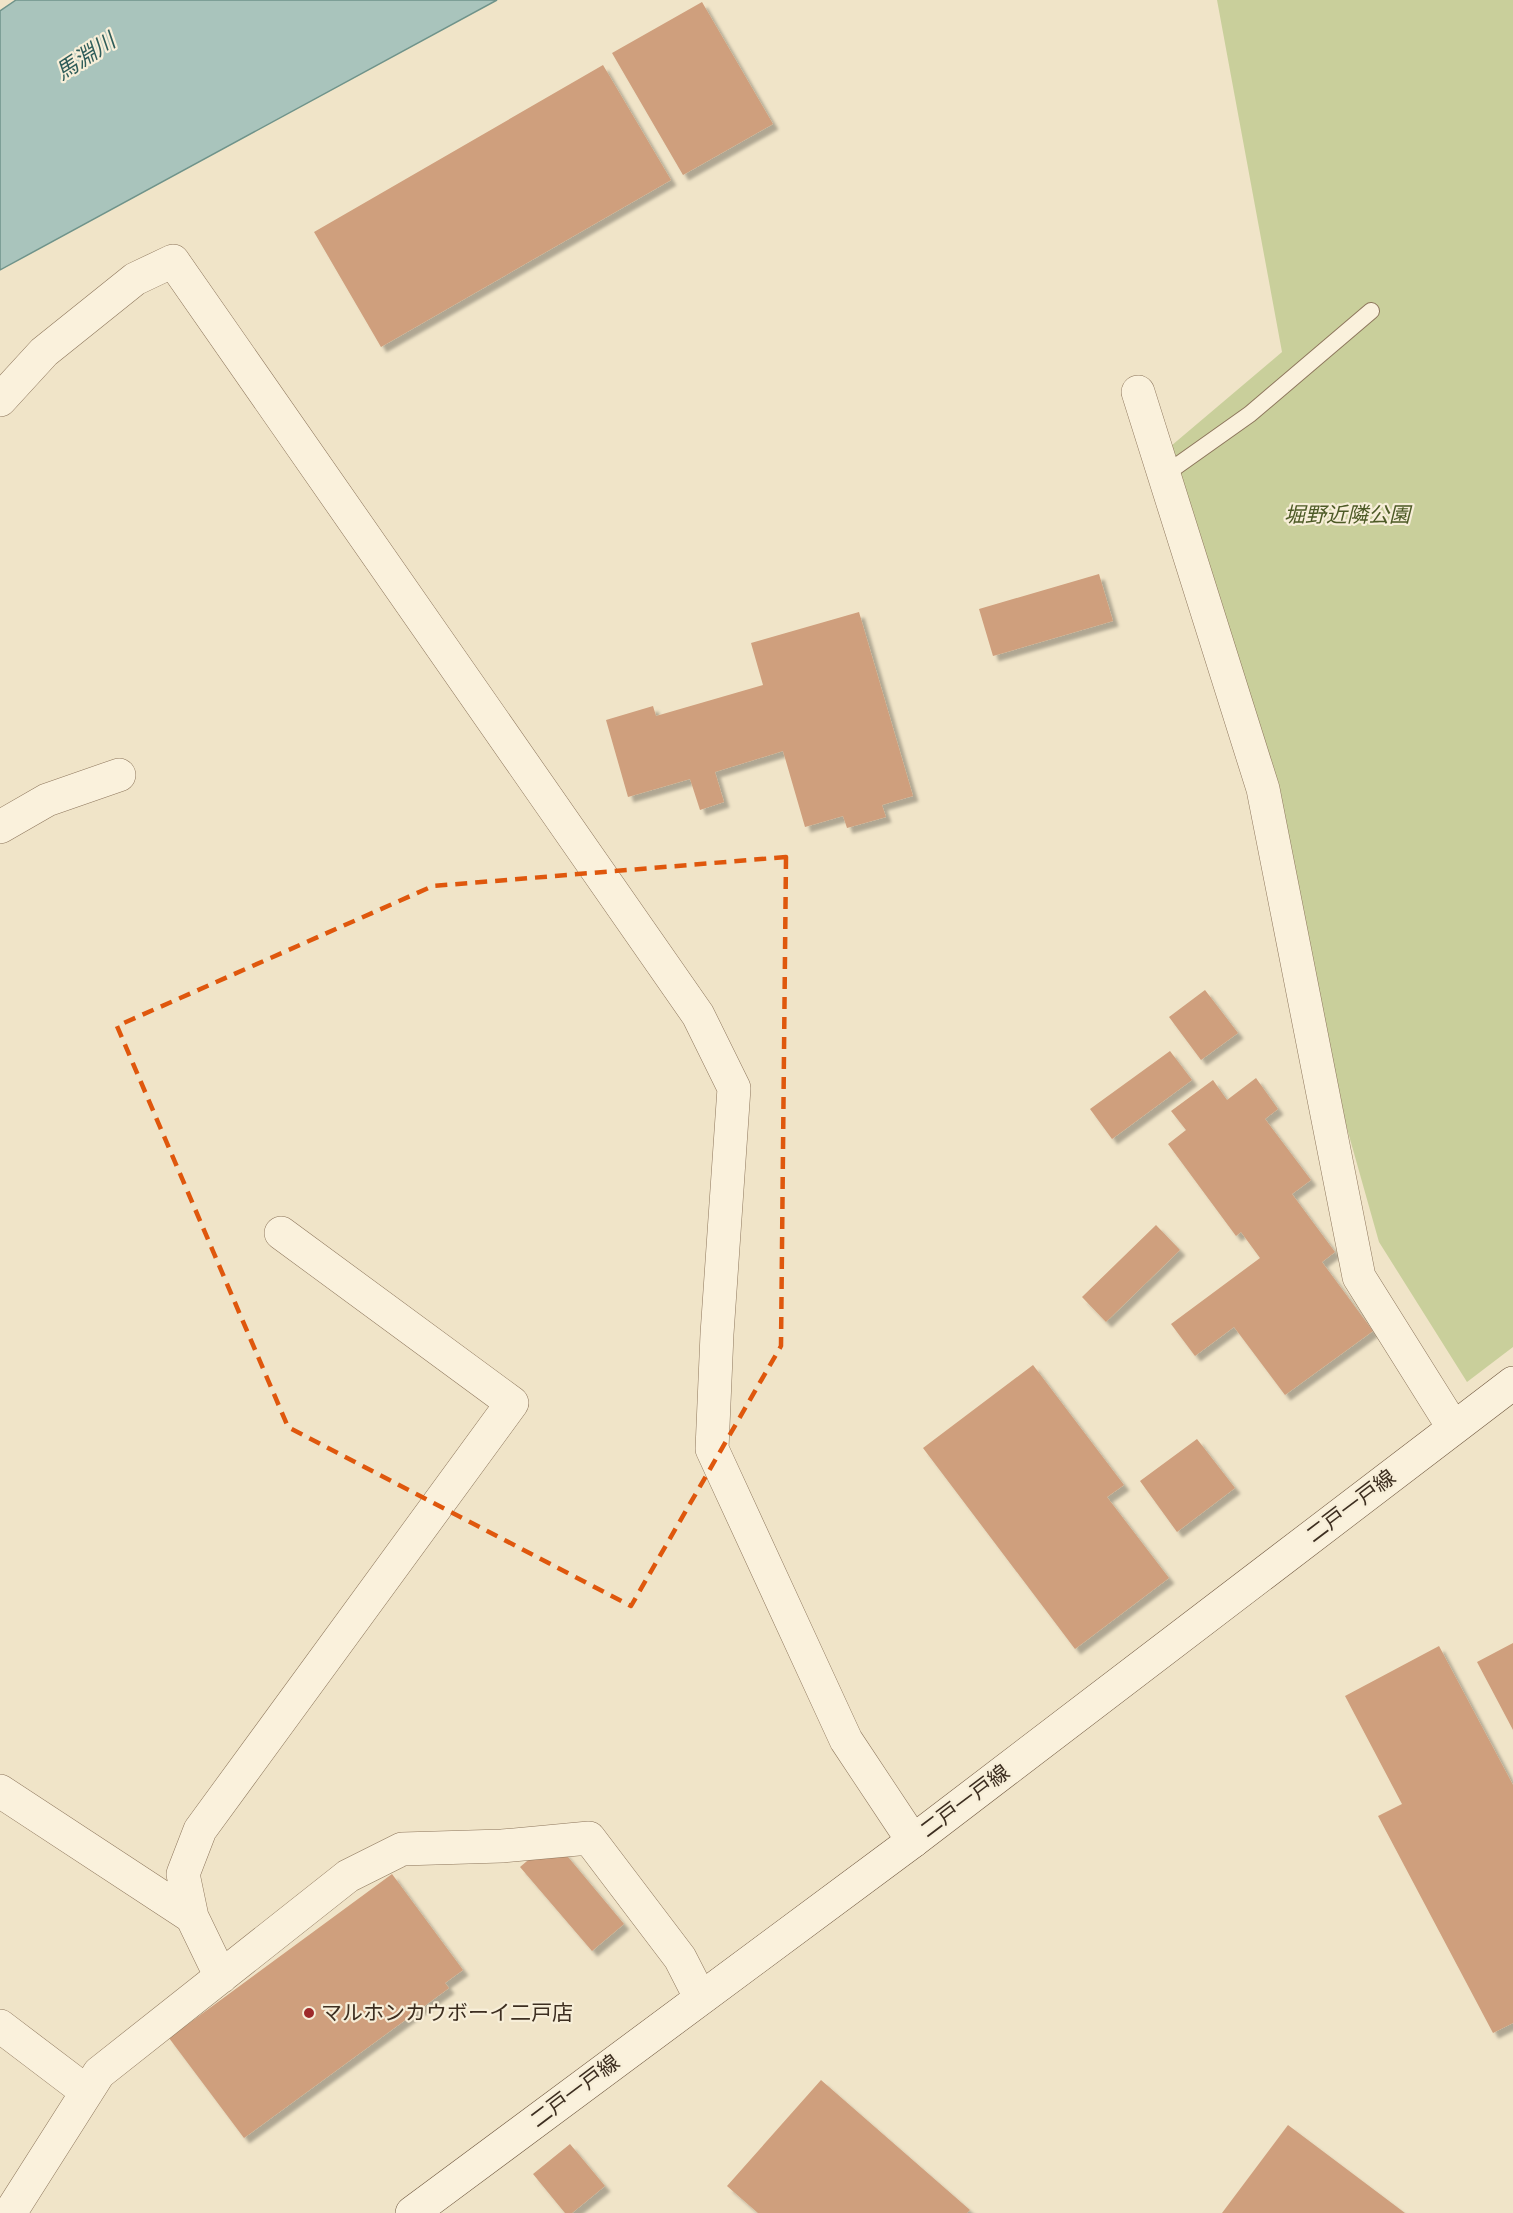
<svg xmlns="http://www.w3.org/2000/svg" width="1513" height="2213" viewBox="0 0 1513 2213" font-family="'Playfair Display','Noto Sans JP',serif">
<defs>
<filter id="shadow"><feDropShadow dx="5.5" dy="5.5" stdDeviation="1.5" flood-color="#0004"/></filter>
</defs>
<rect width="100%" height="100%" fill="#f0e4c8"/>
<!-- green -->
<path fill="#c9cf9b" d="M1217,0H1513V1347L1467,1382L1379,1242L1158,457L1282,352Z"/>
<!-- water -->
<path fill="#a9c4bc" stroke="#6f938a" stroke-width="1.5" d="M16,0H497L0,270V11Z"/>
<!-- building -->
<path fill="#cf9f7d" filter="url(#shadow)" d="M702,2L773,124L683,175L612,53Z
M603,65L671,180L381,347L314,232Z
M1099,574L1113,621L993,656L979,609Z
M859,612L913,796L882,805L886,817L847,828L843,816L805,827L783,751L715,772L724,802L700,810L690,779L628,797L606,720L653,706L656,716L763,685L751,643Z
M1205,990L1238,1033L1201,1060L1169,1017Z
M1170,1051L1192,1080L1112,1139L1090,1109Z
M1256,1078L1278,1109L1265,1119L1311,1180L1292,1194L1335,1252L1322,1262L1373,1331L1285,1395L1234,1327L1195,1356L1171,1324L1260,1258L1241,1232L1236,1236L1168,1144L1186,1130L1171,1111L1213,1080L1227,1100Z
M1156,1225L1180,1250L1106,1322L1082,1297Z
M1033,1365L1124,1485L1107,1497L1169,1578L1075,1649L923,1448Z
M1197,1439L1235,1488L1177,1532L1140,1481Z
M1513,1643V1730L1477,1662Z
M1439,1646L1513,1785V2023L1493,2033L1378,1816L1402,1804L1345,1696Z
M553,1839L624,1924L592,1951L520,1867Z
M392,1874L463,1970L445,1983L449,1988L244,2138L169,2038Z
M821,2080L970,2210L967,2213H758L727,2186Z
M1288,2125L1405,2213H1222Z
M570,2144L605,2186L572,2213H565L533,2174Z"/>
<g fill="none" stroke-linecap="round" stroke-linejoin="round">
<!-- service casing -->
<g stroke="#8d765c" stroke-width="18">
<path id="service" d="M1164,475L1250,414L1371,311"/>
</g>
<!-- minor casing -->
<g stroke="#8d765c" stroke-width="34">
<path id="minor" d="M1138,392L1263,789L1359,1277L1453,1427
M0,400L44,352L135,279L173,261L698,1015L734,1088L717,1334L712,1449L846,1740L913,1841
M0,827L47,800L119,775
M0,1791L192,1917
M221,1977L192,1917L183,1874L200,1830L512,1403L281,1233
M0,2026L87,2092
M10,2213L99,2073L348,1876L402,1849L502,1846L589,1838L680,1958L700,1997"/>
</g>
<!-- secondary casing -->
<g stroke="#6f573f" stroke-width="34">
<path id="secondary" d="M412,2213L913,1841L1513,1383"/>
</g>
<!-- service -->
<use href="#service" stroke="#faf1dc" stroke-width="16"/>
<!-- minor -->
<use href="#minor" stroke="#faf1dc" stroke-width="33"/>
<!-- secondary -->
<use href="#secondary" stroke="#faf1dc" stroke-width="33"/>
</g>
<!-- marked area -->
<path fill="none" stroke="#df570d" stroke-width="4.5" stroke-dasharray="12 8" stroke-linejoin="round" d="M786,857L781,1346L631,1606L288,1427L117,1026L433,886Z"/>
<!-- markers -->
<circle fill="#9e2a2b" stroke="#f7eed8" stroke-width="2" cx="309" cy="2013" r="6"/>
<g text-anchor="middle" stroke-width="4.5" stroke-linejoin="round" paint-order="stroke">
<!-- park labels -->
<g font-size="21" font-style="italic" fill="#4d5a26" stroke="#f7eed8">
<text x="1347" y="522">堀野近隣公園</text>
</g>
<!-- street labels -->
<g font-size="21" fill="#3d2e20" stroke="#f7eed8">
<text transform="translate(1351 1506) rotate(-37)" y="7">二戸一戸線</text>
<text transform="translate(965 1801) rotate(-37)" y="7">二戸一戸線</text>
<text transform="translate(575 2091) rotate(-37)" y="7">二戸一戸線</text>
</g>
<!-- poi labels -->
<g font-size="21" fill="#3d2e20" stroke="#f7eed8" text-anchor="start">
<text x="321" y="2020">マルホンカウボーイ二戸店</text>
</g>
<!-- water labels -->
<g font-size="22" font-style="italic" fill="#2f5d5a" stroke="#f7eed8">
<text transform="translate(85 56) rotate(-33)" y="8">馬淵川</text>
</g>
</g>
</svg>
